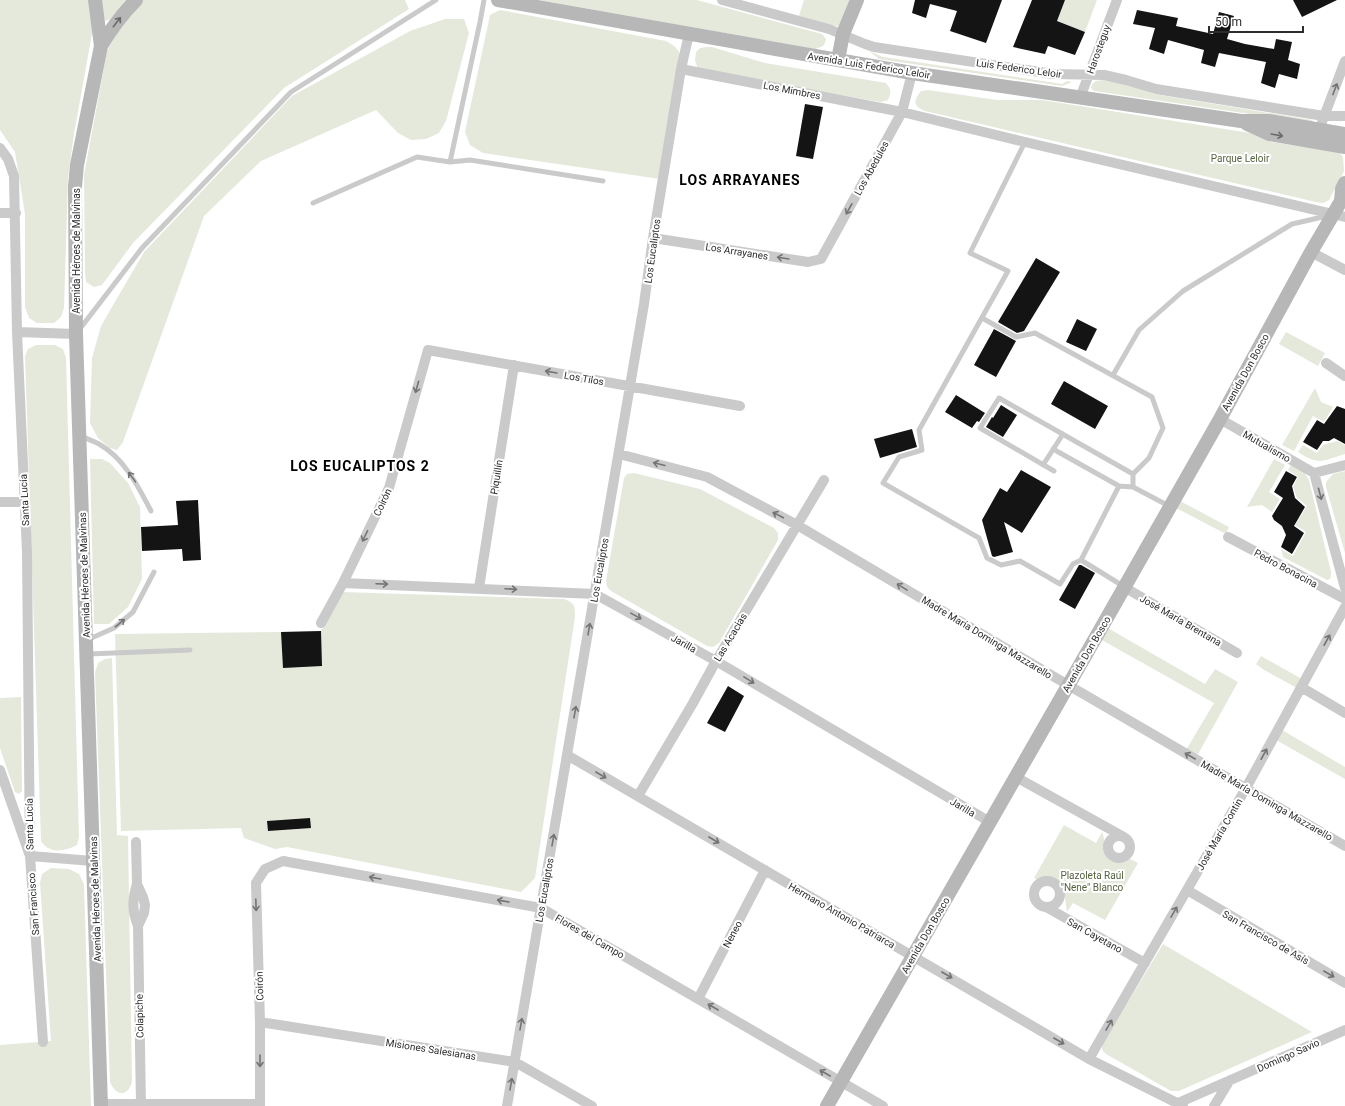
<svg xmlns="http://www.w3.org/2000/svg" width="1345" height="1106" viewBox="0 0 1345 1106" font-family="Roboto,sans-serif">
<rect width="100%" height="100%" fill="#fff"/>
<!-- green -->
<path fill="#e4e9dc" d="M0,0H89L93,28L74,134L68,178L64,308L61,317L54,323H37L29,318L25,307V214L15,152L0,130Z
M101,0H126L110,19L106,21L104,18Z
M143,0H405L409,9L284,88L133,243L102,285L94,287L86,282L85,272L84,175L107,51L118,31L134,9Z
M539,0H697L822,34L826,39C825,46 822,47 815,49Z
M804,0H856L842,26H836L799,16Z
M1065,0H1097L1085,32L1057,21Z
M500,10L666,41C675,46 679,49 682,59L660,179L483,153L470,145L465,132L490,15Z
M445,19H464L469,33L446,121L439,133L426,139L411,140L398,133L376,110L261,161L204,216L123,442L117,450L110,448L98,438L90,423L92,358L101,326L144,252L292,96L410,31Z
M707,47H712L765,63L886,83C891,89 892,92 888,100L881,102L699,71L695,61L696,52L700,48Z
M869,51L883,57L1062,84L1067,81L1072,82L1062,86L879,59Z
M1102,80L1125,84L1154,94L1312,120L1313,122L1312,123L1094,91L1091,88L1092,84L1096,81Z
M928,90L997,100H1042L1250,133L1271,142L1339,152L1343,157L1344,171L1329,200L1323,203L1316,202L925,111C913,106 913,101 921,91Z
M1286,332L1325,353L1318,366L1279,344Z
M36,345H55L63,349L66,358L79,837L77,845C64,852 49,854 41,841L25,356L28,349Z
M1315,388L1321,402L1333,407L1324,422L1313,416L1294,451L1282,445Z
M1337,441L1345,445V454C1322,461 1320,466 1298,452L1303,445L1317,453L1323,445Z
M90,459H102L110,463L128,483L140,507L142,579L128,607L109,624H94Z
M1274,459L1285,465L1269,492L1280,499L1272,512L1262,505L1247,507Z
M1291,465L1304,472L1309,480L1331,572V576L1330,579L1327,580L1283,557L1281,549L1293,556L1306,532L1295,525L1307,506L1297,498L1293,487L1298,477L1288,470Z
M1345,471V553L1326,487V482L1333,474Z
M634,473L700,489L774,528L778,533V540L719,643L713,647L707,646L611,591L607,587L606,581L624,478L627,474Z
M1180,501L1229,527L1226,534L1176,508Z
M341,592L564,599C575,603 575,606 575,617L535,878L521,892L287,847L275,849L244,838L241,828L121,831L115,634L281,632L321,631Z
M1106,627L1205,684L1215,669L1238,682L1197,756L1186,750L1214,703L1100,639Z
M1261,656L1302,679L1297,688L1264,670L1256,664Z
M112,658L117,835L128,836L132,1082C127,1098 116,1096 110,1082L95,672L98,663L105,659Z
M21,697L22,791L19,794L15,792L0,748V698Z
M1282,730L1345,767V779L1276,740Z
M1064,825L1096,843L1102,832C1105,838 1104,844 1105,851C1107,862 1120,863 1128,858L1138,863L1105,920L1073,903L1067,912C1065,895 1062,868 1038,880L1034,878Z
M51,868L69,869L79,874L84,884L91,1106H0V1045L51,1041L40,883L42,874Z
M1163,944L1312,1032L1179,1091H1171L1106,1054L1102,1050V1045Z"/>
<!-- building -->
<path fill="#141414" d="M915,0H1002L986,43L950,31L957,11L930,4L926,18L912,13Z
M1032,0H1065L1057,21L1085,32L1075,55L1048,46L1045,54L1013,47Z
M1293,0H1337L1302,17Z
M1137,10L1178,18L1176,26L1213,34L1219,12L1234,16L1227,39L1245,44L1274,49L1276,39L1292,42L1288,60L1300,64L1297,79L1279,74L1275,88L1261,83L1266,62L1219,53L1215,67L1201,63L1204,50L1168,40L1164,54L1149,49L1155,28L1133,24Z
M805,104L823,107L813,159L796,156Z
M1036,258L1060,272L1024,331L1017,333L998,322Z
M1077,319L1097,329L1086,351L1066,342Z
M994,329L1016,341L996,377L974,365Z
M1064,381L1108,406L1095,429L1051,404Z
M956,395L985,413L979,422L977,421L972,428L945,412Z
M1001,405L1017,415L1003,437L986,427L992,417L993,418Z
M1337,406L1345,409V444L1334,438L1329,441H1323L1317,450L1303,442L1317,420L1324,424Z
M912,429L917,447L880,458L874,439Z
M1021,470L1051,487L1022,533L1004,522L1013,552L994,557L992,556L982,520L1000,488L1007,492Z
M1286,471L1297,477L1292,486L1295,498L1305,507L1294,526L1304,533L1292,554L1281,547L1286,535L1282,526L1274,520L1272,516L1283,498L1274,492Z
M198,500L201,560L183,561L182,549L142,551L141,527L178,525L176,501Z
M1079,565H1081L1095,573L1075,609L1059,600Z
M321,631L322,666L283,668L281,632Z
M728,686L744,696L725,732L707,723Z
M310,818L311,828L268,831L267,821Z"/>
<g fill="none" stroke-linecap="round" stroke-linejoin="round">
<!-- lane -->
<path stroke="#cacaca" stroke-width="5" d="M1025,142L970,253L1008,271L919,430L922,450L899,457L883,483L979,538L987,558L1001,565L1020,561L1060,584L1073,564L1081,560
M450,162L470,160L603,181
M313,203L417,157L450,162L480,22L484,0
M982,318L1016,337L1035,333L1152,397L1163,428L1149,458L1133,474
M79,330L142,248L291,92L436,0
M1113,375L1139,330L1183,291L1292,224L1327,216
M82,436C87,439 93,441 99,444C124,458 138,486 151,511
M1053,449L1119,486L1133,487
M1043,465L1063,434
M1054,471L980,428L999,398L1133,474V487L1169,506
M1119,486L1081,560L1123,586
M87,640L114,628L133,612L154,572
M88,654L190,650"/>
<!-- street -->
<path stroke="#cacaca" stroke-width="10" d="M722,0L829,29L865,44L874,47L1053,74L1104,75L1126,80L1156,89L1324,116H1345
M681,69L902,112L1025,142L1345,217
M1080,98L1117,0
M1322,122L1345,61
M0,148L8,159L14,176L17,332L27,552L30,856L93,861
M0,213H16
M653,238L808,262L821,259L902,112L912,73
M1311,252L1345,270
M17,332L76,334
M1326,363L1345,376
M1220,419L1314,473
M619,454L707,477L797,525L1068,685L1345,846
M1345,465L1314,473L1345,588
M0,502H24
M1228,537L1345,599
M343,583L595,594L716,661L990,822
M1124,587L1237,653
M479,588L514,365
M321,623L343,583L389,488L428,350L740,406
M1301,687L1345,713
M567,755L1089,1059L1183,1106
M0,770L30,856L43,1042
M1016,777L1124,837
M638,796L693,703L716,661L824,480
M1108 847a11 11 0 1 1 22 0a11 11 0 1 1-22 0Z
M136,842L137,884L143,897L145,905L144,913L138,926L141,1106
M1034 894a13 13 0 1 1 26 0a13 13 0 1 1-26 0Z
M137,884C132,900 132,911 138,926
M1187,890L1345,983
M1046,907L1145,963
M698,999L765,870
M260,1022L515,1062L592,1106
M1089,1059L1246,788L1345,607
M1178,1103L1345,1030
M101,1104H260
M260,1106V1022L256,883L265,869L283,861L541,908L883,1106
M507,1106L644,304L653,238L681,69L689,34
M1214,1106L1230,1080"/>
<!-- secondary -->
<path stroke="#b7b7b7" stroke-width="14" d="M95,0L101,46L77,165L75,187L76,334L101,1106
M498,0L912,73L1241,121H1269L1345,134
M101,46C111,29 122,14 136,0
M838,60L843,34L857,0
M1247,124L1269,134L1345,147
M1341,201L1342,189L1345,183
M827,1106L1104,623L1220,419L1311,252L1341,201L1345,197"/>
</g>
<!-- one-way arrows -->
<defs><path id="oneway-shaft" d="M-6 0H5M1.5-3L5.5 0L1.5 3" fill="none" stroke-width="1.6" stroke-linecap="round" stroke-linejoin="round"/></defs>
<g stroke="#6b6b6b">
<use href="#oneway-shaft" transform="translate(117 22) rotate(-52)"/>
<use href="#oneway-shaft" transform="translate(1277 135) rotate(10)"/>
</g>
<g stroke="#747474">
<use href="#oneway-shaft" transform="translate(1335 89) rotate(-69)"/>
<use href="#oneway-shaft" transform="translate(849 209) rotate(119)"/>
<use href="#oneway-shaft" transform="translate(783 258) rotate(-171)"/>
<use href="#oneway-shaft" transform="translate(551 372) rotate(-170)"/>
<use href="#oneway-shaft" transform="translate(417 387) rotate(106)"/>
<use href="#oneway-shaft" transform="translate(659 464) rotate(-166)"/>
<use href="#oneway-shaft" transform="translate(132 477) rotate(-126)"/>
<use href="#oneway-shaft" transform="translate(1320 494) rotate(75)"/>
<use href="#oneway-shaft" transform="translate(778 515) rotate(-152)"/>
<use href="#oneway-shaft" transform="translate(365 536) rotate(116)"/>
<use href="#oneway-shaft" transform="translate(382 584) rotate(2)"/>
<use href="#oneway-shaft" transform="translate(902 587) rotate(-149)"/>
<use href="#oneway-shaft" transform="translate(511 589) rotate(3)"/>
<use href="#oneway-shaft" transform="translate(636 616) rotate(29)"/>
<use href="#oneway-shaft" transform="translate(120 623) rotate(-40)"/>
<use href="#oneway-shaft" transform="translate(589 629) rotate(-80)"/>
<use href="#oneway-shaft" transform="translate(1327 640) rotate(-61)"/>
<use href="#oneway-shaft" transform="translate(749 680) rotate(31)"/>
<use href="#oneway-shaft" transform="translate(575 712) rotate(-80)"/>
<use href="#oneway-shaft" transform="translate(1264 754) rotate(-61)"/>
<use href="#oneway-shaft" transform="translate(1190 756) rotate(-150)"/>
<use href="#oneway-shaft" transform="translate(601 775) rotate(30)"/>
<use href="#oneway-shaft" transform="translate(553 840) rotate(-80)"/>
<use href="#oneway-shaft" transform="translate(714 840) rotate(30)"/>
<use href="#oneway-shaft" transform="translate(375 878) rotate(-170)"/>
<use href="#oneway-shaft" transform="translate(503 901) rotate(-170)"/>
<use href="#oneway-shaft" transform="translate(256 905) rotate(88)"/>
<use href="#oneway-shaft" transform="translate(1174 912) rotate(-60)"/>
<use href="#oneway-shaft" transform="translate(1329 974) rotate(30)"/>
<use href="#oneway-shaft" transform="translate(947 975) rotate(30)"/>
<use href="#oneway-shaft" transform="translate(713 1007) rotate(-150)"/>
<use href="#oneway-shaft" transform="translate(521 1024) rotate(-80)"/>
<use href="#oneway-shaft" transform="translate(1109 1025) rotate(-60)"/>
<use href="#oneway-shaft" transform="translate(1059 1041) rotate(30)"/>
<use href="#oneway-shaft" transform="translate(260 1061) rotate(90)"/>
<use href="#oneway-shaft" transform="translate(825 1073) rotate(-150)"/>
<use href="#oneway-shaft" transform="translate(511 1084) rotate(-80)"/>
</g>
<g text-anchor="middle" stroke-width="4" stroke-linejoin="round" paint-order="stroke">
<!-- street labels -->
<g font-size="10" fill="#2d2d2d" stroke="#fff">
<text transform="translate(1098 49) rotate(-70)" y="4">Harosteguy</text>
<text transform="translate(869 65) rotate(9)" y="4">Avenida Luis Federico Leloir</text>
<text transform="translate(1019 68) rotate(8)" y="4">Luis Federico Leloir</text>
<text transform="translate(792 90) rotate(11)" y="4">Los Mimbres</text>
<text transform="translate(871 168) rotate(-61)" y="4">Los Abedules</text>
<text transform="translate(76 251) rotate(-90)" y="4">Avenida Héroes de Malvinas</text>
<text transform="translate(652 251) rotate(-82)" y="4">Los Eucaliptos</text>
<text transform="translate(737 251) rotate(9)" y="4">Los Arrayanes</text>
<text transform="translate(1245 372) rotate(-61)" y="4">Avenida Don Bosco</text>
<text transform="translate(584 378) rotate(10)" y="4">Los Tilos</text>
<text transform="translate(1267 446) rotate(30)" y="4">Mutualismo</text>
<text transform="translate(496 477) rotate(-81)" y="4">Piquillín</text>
<text transform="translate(24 500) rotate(-93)" y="4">Santa Lucía</text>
<text transform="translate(382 502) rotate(-65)" y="4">Coirón</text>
<text transform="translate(1286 568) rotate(28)" y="4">Pedro Bonacina</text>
<text transform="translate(599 570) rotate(-80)" y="4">Los Eucaliptos</text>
<text transform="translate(84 575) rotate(-92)" y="4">Avenida Héroes de Malvinas</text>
<text transform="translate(1181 620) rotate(30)" y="4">José María Brentana</text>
<text transform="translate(730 637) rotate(-59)" y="4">Las Acacias</text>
<text transform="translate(987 637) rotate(31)" y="4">Madre María Dominga Mazzarello</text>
<text transform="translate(684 643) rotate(29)" y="4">Jarilla</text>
<text transform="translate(1086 654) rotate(-60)" y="4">Avenida Don Bosco</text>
<text transform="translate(1267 800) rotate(30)" y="4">Madre María Dominga Mazzarello</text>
<text transform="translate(963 807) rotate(31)" y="4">Jarilla</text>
<text transform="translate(29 824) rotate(-91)" y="4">Santa Lucía</text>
<text transform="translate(1219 834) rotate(-60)" y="4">José María Contín</text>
<text transform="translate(544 890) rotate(-80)" y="4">Los Eucaliptos</text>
<text transform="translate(95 899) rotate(-92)" y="4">Avenida Héroes de Malvinas</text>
<text transform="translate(33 904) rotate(-94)" y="4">San Francisco</text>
<text transform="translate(842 915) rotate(30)" y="4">Hermano Antonio Patriarca</text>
<text transform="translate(732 934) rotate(-62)" y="4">Neneo</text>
<text transform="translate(925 935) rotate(-60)" y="4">Avenida Don Bosco</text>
<text transform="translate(1095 935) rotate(29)" y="4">San Cayetano</text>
<text transform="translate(590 936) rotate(30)" y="4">Flores del Campo</text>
<text transform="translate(1266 937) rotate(30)" y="4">San Francisco de Asís</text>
<text transform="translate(259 986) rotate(-92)" y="4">Coirón</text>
<text transform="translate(139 1016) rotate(-91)" y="4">Colapiche</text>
<text transform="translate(431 1049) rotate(9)" y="4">Misiones Salesianas</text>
<text transform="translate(1288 1055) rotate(-24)" y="4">Domingo Savio</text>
</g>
<!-- park labels -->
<g font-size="10" fill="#53633f" stroke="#fff">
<text x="1240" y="162">Parque Leloir</text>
<text x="1092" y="879">Plazoleta Raúl<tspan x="1092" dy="12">"Nene" Blanco</tspan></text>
</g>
<!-- district labels -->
<g font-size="14" font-weight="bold" letter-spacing="1" fill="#000" stroke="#fff">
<text x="740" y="185">LOS ARRAYANES</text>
<text x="360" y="471">LOS EUCALIPTOS 2</text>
</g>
</g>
<!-- scale -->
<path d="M1209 26v6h94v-6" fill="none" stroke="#2d2d2d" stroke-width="2"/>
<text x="1215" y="26" font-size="12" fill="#2d2d2d" stroke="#ffffff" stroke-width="3" paint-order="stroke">50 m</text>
</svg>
